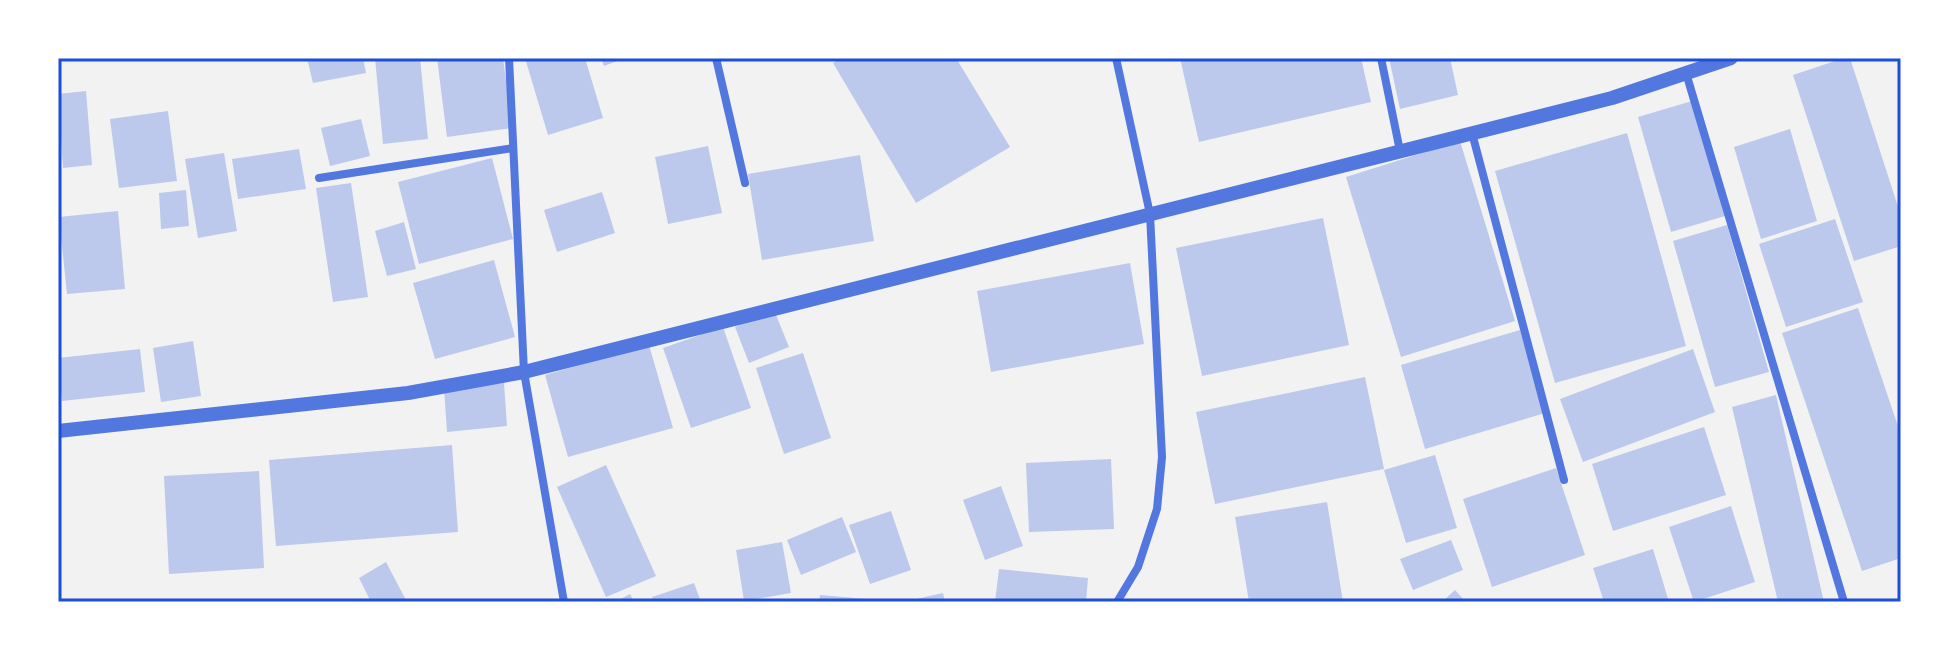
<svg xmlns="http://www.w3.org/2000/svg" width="1959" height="660" viewBox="0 0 1959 660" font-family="'Fira Sans',sans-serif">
<rect width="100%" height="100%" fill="#f2f2f2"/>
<!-- building -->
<path fill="#bdc9ec" d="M307,58H363L366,73L313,83Z
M375,58H420L428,139L383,144Z
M437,58H503L512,128L447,137Z
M525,58H585L603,118L548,135Z
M601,58H625L604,66Z
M841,58H956L1010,147L916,203L833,63Z
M1180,58H1361L1371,102L1199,142Z
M1389,58H1450L1458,95L1400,109Z
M1844,58H1850L1901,216V246L1854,261L1793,75Z
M86,91L92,165L63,168L58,94Z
M1692,101L1725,216L1671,232L1638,117Z
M168,111L177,181L119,188L110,119Z
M361,119L370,156L330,166L321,128Z
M1790,129L1817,221L1761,239L1734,147Z
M1627,133L1686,346L1555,383L1495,171Z
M1460,141L1515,321L1401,357L1346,177Z
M708,146L722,213L668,224L655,157Z
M299,149L306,189L238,199L232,159Z
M224,153L237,231L198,238L185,159Z
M860,155L874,241L762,260L748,174Z
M492,158L513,239L419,264L398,182Z
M351,183L368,297L333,302L316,188Z
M186,190L189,226L161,229L159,193Z
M602,192L615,233L557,252L544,210Z
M118,211L125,289L67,294L59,217Z
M1323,218L1349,345L1202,376L1176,248Z
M1835,219L1863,302L1786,327L1759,244Z
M404,222L416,269L387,276L375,231Z
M1727,225L1769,372L1715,387L1673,241Z
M494,260L515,337L435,359L413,283Z
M1130,263L1144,344L991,372L977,291Z
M1858,308L1901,435V558L1862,571L1782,333Z
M774,310L789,347L749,363L735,327Z
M723,327L751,408L691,428L663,348Z
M1520,330L1545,413L1425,449L1401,365Z
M193,341L201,396L161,402L153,348Z
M649,345L673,428L568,457L545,375Z
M140,349L145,392L62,401L58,358Z
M1693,349L1715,412L1583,462L1560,399Z
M803,353L831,438L784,454L756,368Z
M1365,377L1384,469L1215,504L1196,412Z
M504,383L507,426L447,432L444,388Z
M1776,395L1824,602H1778L1732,407Z
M1704,427L1726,495L1613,531L1592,464Z
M452,445L458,532L276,546L269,460Z
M1435,455L1457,528L1406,543L1384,470Z
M1111,459L1114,529L1029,532L1026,463Z
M606,465L656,576L606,597L557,487Z
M1556,468L1585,555L1492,587L1463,499Z
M259,471L264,568L169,574L164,476Z
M1001,486L1023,546L985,560L963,500Z
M1327,502L1343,602H1249L1235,517Z
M1731,506L1755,582L1694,602L1669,527Z
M891,511L911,570L870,584L849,525Z
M842,517L856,552L801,575L787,540Z
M1451,540L1463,570L1413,590L1400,559Z
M782,542L791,593L744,601L736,550Z
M1653,549L1669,602H1604L1593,568Z
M386,562L407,602H371L359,578Z
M999,569L1088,578L1086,602H995Z
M694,583L701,602H653L652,597Z
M1455,590L1466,602H1442Z
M943,593L945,602H907V601Z
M630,594L634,602H615Z
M820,595L879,600V602H819Z"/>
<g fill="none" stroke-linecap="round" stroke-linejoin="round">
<!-- minor -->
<path stroke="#5277de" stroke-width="8" d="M509,58L524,372L564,602
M716,58L745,183
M1116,58L1150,214L1162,457L1157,509L1138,567L1117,602
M1381,58L1400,151
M1686,73L1844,602
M1472,133L1564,480
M319,178L513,148"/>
<!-- tertiary -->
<path stroke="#5277de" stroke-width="14" d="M58,431L408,393L524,372L1612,98L1731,58"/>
</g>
<!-- border -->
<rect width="1959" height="660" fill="none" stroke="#ffffff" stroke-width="120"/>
<rect x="60" y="60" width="1839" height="540" fill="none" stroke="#1d4ed8" stroke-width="3"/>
</svg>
